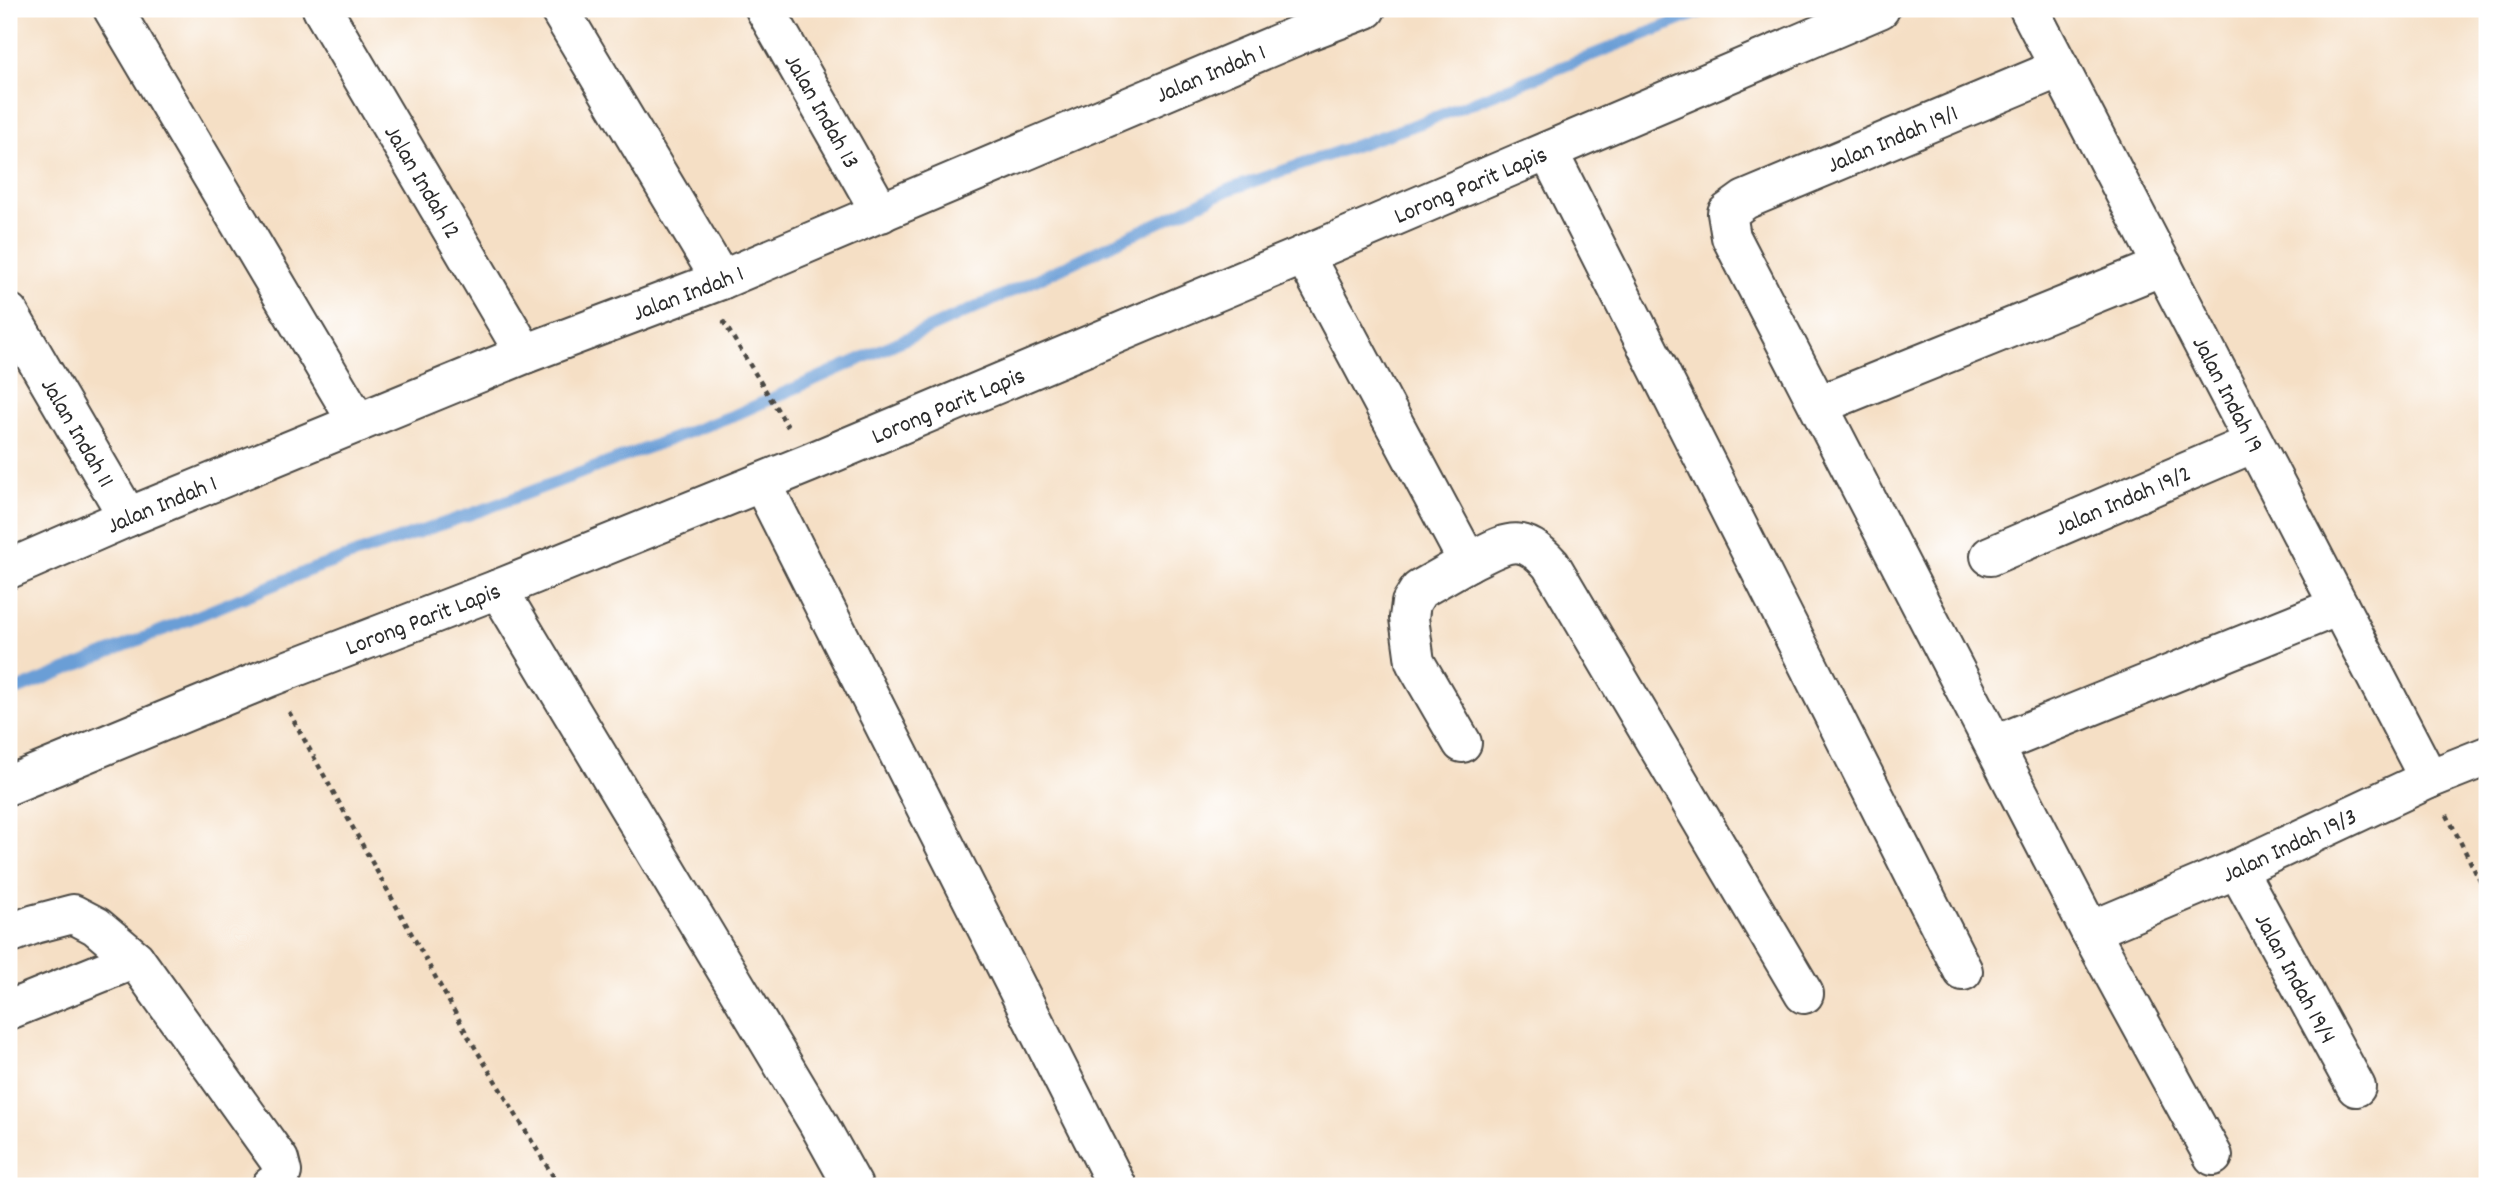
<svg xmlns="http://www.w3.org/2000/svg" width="2496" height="1195" viewBox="0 0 2496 1195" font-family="Dekko,sans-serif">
<rect width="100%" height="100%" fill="#fff"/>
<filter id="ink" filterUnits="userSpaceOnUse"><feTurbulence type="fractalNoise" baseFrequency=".0143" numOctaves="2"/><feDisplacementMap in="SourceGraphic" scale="14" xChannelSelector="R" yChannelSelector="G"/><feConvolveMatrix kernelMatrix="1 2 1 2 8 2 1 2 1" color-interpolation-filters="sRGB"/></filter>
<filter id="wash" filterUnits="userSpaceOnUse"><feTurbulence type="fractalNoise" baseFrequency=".00686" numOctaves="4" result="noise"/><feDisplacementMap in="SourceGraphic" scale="28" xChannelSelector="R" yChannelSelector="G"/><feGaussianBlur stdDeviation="1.57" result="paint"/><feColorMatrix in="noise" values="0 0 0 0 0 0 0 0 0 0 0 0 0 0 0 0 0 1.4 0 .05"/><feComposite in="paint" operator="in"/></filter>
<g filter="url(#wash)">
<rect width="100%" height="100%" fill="#f5dfc5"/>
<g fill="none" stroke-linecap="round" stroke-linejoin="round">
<!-- stream -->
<path stroke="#6b9ed6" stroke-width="12" d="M9,693L310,570L485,509L737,414L995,299L1228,190L1426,121L1708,9"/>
</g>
</g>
<g filter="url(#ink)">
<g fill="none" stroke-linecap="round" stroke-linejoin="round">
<!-- minor casing -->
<g stroke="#494642" stroke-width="42">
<g id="minor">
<path d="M113,9L358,423"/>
<path id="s1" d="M322,9L525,354"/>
<path d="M559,9L721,280"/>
<path id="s2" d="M765,9L881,213"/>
<path id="s3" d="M2029,9L2429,779"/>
<path d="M2060,68L1745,200L1727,213L1731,237L2090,931L2213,1156"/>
<path d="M1548,151L1963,971"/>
<path d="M1304,255L1468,562L1419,590L1411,603L1409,618L1415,662L1462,743"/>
<path id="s4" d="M9,313L128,517"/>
<path d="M1819,405L2163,266"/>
<path d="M762,483L1117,1186"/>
<path id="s5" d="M1990,556L2254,443"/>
<path d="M1468,562C1504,545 1519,529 1551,565L1804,994"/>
<path id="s6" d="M9,569L128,517L525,354L721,280L1308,31L1366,9"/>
<path d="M498,589L818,1123L853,1186"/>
<path d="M1995,745L2339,606"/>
<path id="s7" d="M9,785L270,677L498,589L809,463L1304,255L1880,9"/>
<path id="s8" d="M2237,869L2356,1087"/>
<path id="s9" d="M2090,931L2237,869L2429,779L2487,756"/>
<path d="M9,934L35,924L73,914L96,926L135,959L279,1160L282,1172L278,1183L271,1186"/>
<path d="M9,1010L135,959"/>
</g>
</g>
<!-- path -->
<path stroke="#494642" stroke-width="4.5" stroke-dasharray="5 5" stroke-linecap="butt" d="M723,321L788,427
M289,712L468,1036L559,1186
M2447,815L2487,895"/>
<!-- minor -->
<use href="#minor" stroke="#fff" stroke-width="38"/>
</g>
</g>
<g text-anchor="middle" stroke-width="5" stroke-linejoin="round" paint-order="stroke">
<!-- street labels -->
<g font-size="24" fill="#2b2b2b" stroke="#fff">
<text dy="8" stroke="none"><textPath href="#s6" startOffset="1300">Jalan Indah 1</textPath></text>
<text dy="8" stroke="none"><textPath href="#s2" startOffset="117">Jalan Indah 13</textPath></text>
<text transform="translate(1892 138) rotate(-23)" y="8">Jalan Indah 19/1</text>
<text dy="8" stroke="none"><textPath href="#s1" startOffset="200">Jalan Indah 12</textPath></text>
<text dy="8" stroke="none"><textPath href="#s7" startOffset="1580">Lorong Parit Lapis</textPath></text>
<text dy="8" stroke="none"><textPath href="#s6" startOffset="733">Jalan Indah 1</textPath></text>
<text dy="8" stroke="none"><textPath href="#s3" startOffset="434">Jalan Indah 19</textPath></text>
<text dy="8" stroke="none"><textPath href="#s7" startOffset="1013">Lorong Parit Lapis</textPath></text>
<text dy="8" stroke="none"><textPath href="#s4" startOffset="138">Jalan Indah 11</textPath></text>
<text dy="8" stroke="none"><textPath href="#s5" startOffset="144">Jalan Indah 19/2</textPath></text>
<text dy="8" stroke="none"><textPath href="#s6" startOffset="166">Jalan Indah 1</textPath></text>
<text dy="8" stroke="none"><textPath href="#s7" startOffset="446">Lorong Parit Lapis</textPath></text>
<text dy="8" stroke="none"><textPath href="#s9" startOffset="217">Jalan Indah 19/3</textPath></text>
<text dy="8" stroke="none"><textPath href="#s8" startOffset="124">Jalan Indah 19/4</textPath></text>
</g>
</g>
<!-- margin -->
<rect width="2496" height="1195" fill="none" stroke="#fff" stroke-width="35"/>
</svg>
